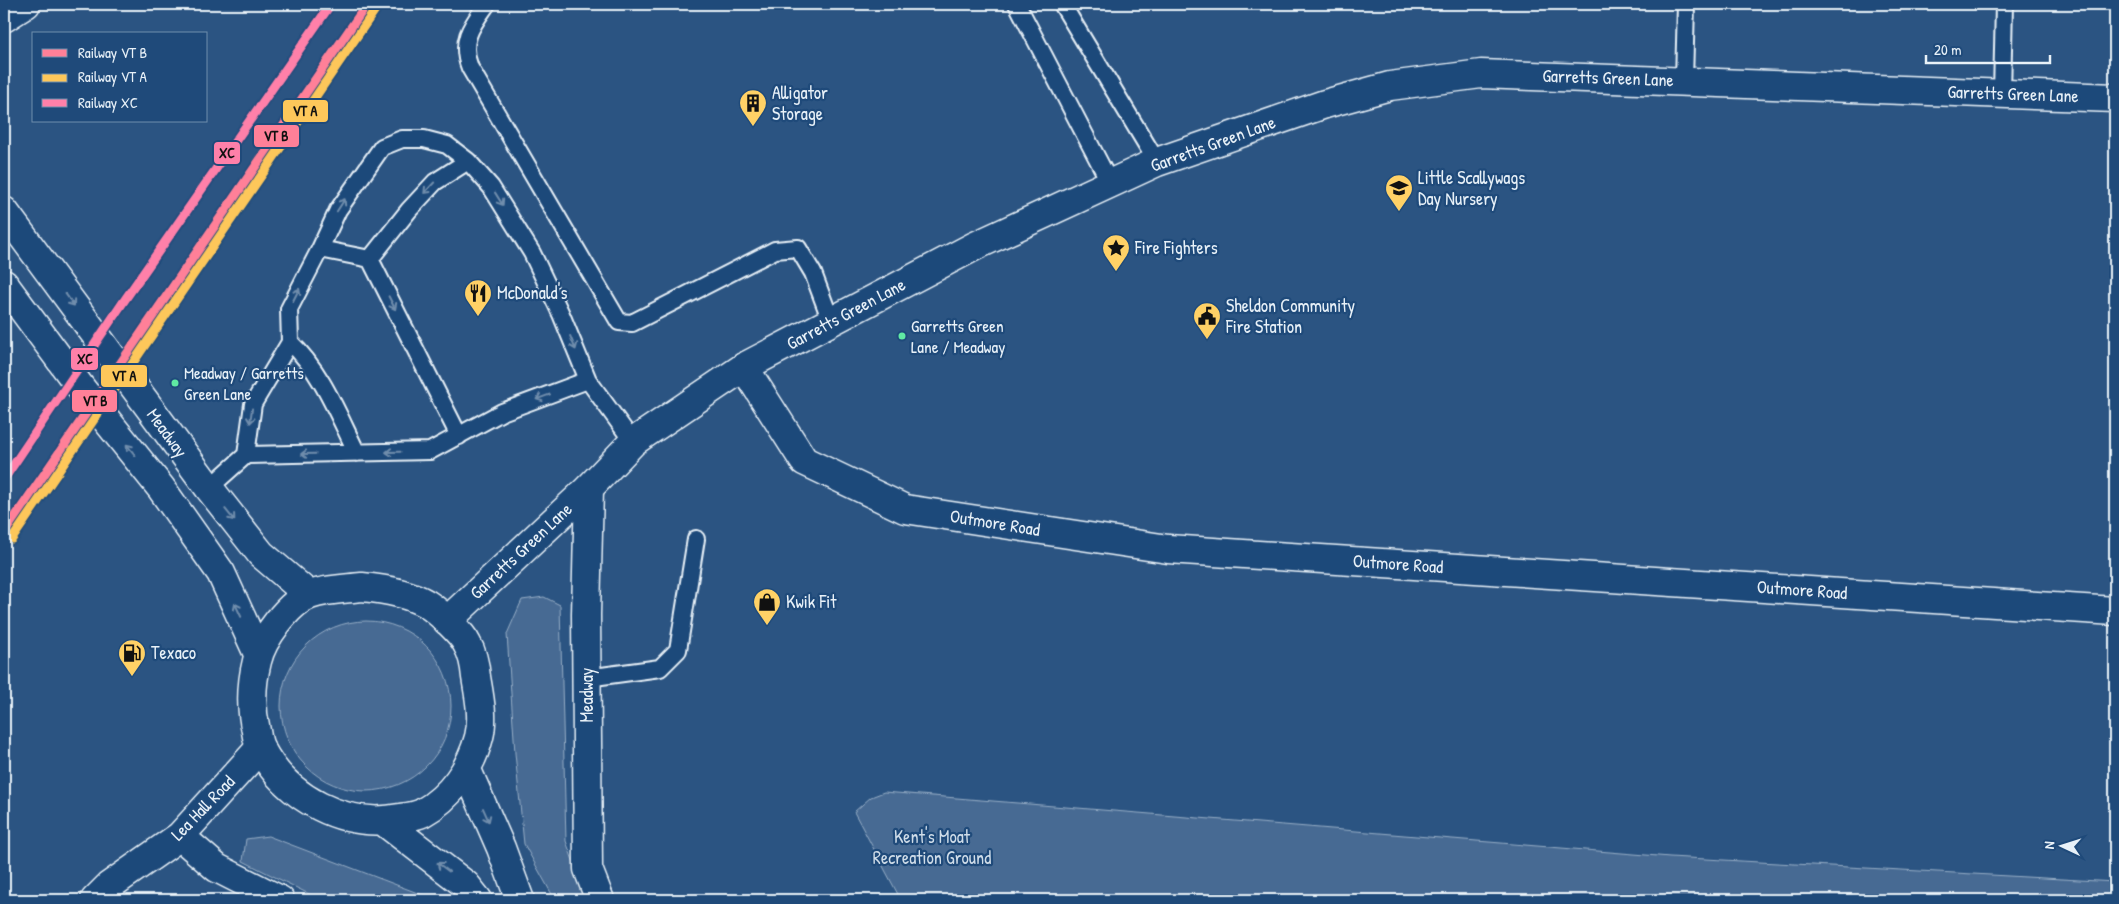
<svg xmlns="http://www.w3.org/2000/svg" width="2119" height="904" viewBox="0 0 2119 904" font-family="'Patrick Hand',sans-serif">
<rect width="100%" height="100%" fill="#2b5482"/>
<filter id="ink" filterUnits="userSpaceOnUse"><feTurbulence type="fractalNoise" baseFrequency=".02" numOctaves="2"/><feDisplacementMap in="SourceGraphic" scale="10" xChannelSelector="R" yChannelSelector="G"/><feConvolveMatrix kernelMatrix="1 2 1 2 8 2 1 2 1" color-interpolation-filters="sRGB"/></filter>
<g filter="url(#ink)">
<!-- green -->
<path fill="#476b93" stroke="#98aec6" d="M544,597L560,605L566,841L587,900H555L524,844L515,753L507,634L522,600Z
M281 706a85 85 0 1 1 170 0a85 85 0 1 1-170 0Z
M884,792L1670,857L2115,882V900H901L854,812L871,797Z
M268,836L436,900H321L243,861L246,839Z"/>
<g fill="none" stroke-linecap="round" stroke-linejoin="round">
<!-- lane casing -->
<g stroke="#e8f1f8" stroke-width="20">
<path id="lane" d="M487,4C472,25 459,41 470,68L619,322L632,323L775,250L798,248L813,273L831,321
M1017,4L1110,183
M1062,4L1157,162
M1684,81L1686,4
M2002,94L2004,4
M320,249L338,210L382,147L402,139H424L447,145L468,161L491,187L532,253L561,314L588,380L633,442
M370,259L459,436
M370,259L409,210L435,182L468,161
M290,342C322,372 338,415 357,453
M246,455L253,404L290,342L289,309L320,249L370,259
M209,488L246,455L430,451L502,412L588,380
M587,678L660,668L678,650L696,539"/>
</g>
<!-- street casing -->
<g stroke="#e8f1f8" stroke-width="31">
<path id="street" d="M4,18L26,4
M744,367L804,461L905,509L1168,549L2115,611
M589,488L586,615L588,869L600,900
M180,836L217,868L280,900
M95,900L109,886L180,836L260,748"/>
</g>
<!-- secondary casing -->
<g stroke="#e8f1f8" stroke-width="31">
<path id="secondary" d="M4,211L209,488L261,554L309,595
M4,284L84,392L161,488L221,573L258,654
M362,587C384,589 408,593 427,604C438,611 462,633 467,644C473,654 475,666 476,677C479,695 484,718 479,737C471,768 451,797 422,813C416,816 407,817 400,818C345,829 287,799 261,749C258,744 257,737 256,731C250,706 251,685 257,661C262,639 289,602 310,595C326,589 345,589 362,587Z
M447,621L589,488L633,442L744,367L975,246L1157,162L1325,104L1390,86L1481,74L2115,98
M467,770L501,848L520,900
M383,821L466,885L478,900"/>
</g>
<!-- lane -->
<use href="#lane" stroke="#1f4a7a" stroke-width="16"/>
<!-- street -->
<use href="#street" stroke="#1f4a7a" stroke-width="28"/>
<!-- secondary -->
<use href="#secondary" stroke="#1f4a7a" stroke-width="28"/>
<!-- rail-1 casing -->
<g stroke="#1f4a7a" stroke-width="12">
<path id="rail-1" d="M4,533L367,4"/>
</g>
<!-- rail-2 casing -->
<g stroke="#1f4a7a" stroke-width="12">
<path id="rail-2" d="M12,539L375,10"/>
</g>
<!-- rail-3 casing -->
<g stroke="#1f4a7a" stroke-width="12">
<path id="rail-3" d="M4,479L126,298L331,4"/>
</g>
<!-- rail-1 -->
<use href="#rail-1" stroke="#ff8098" stroke-width="9"/>
<!-- rail-2 -->
<use href="#rail-2" stroke="#fdc75a" stroke-width="9"/>
<!-- rail-3 -->
<use href="#rail-3" stroke="#ff80a9" stroke-width="9"/>
</g>
<!-- one-way arrows -->
<defs><path id="oneway-shaft" d="M-6 0H5M1.5-3L5.5 0L1.5 3" fill="none" stroke-width="1.6" stroke-linecap="round" stroke-linejoin="round" transform="scale(1.25)"/></defs>
<g stroke="#6f8dac">
<use href="#oneway-shaft" transform="translate(429 188) rotate(133)"/>
<use href="#oneway-shaft" transform="translate(499 199) rotate(58)"/>
<use href="#oneway-shaft" transform="translate(341 205) rotate(-57)"/>
<use href="#oneway-shaft" transform="translate(296 295) rotate(-63)"/>
<use href="#oneway-shaft" transform="translate(70 300) rotate(54)"/>
<use href="#oneway-shaft" transform="translate(392 303) rotate(63)"/>
<use href="#oneway-shaft" transform="translate(573 343) rotate(68)"/>
<use href="#oneway-shaft" transform="translate(543 397) rotate(160)"/>
<use href="#oneway-shaft" transform="translate(251 416) rotate(98)"/>
<use href="#oneway-shaft" transform="translate(131 450) rotate(-129)"/>
<use href="#oneway-shaft" transform="translate(393 452) rotate(179)"/>
<use href="#oneway-shaft" transform="translate(308 454) rotate(179)"/>
<use href="#oneway-shaft" transform="translate(230 515) rotate(51)"/>
<use href="#oneway-shaft" transform="translate(238 610) rotate(-115)"/>
<use href="#oneway-shaft" transform="translate(486 815) rotate(66)"/>
<use href="#oneway-shaft" transform="translate(443 867) rotate(-143)"/>
</g>
</g>
<!-- icons -->
<defs>
<g id="building-pin" transform="scale(1.4375)"><path d="M0 17L-7.5 6A9.5 9.5 0 1 1 7.5 6Z" fill="#ffd166" stroke="#1f4a7a"/><path d="M-4-6H4V6H1V3H-1V6H-4ZM-2.5-4.3h1.7v1.8h-1.7ZM.8-4.3h1.7v1.8H.8ZM-2.5-1h1.7V.8h-1.7ZM.8-1h1.7V.8H.8Z" fill="#111"/></g>
<g id="school-pin" transform="scale(1.4375)"><path d="M0 17L-7.5 6A9.5 9.5 0 1 1 7.5 6Z" fill="#ffd166" stroke="#1f4a7a"/><path d="M0-5L7-2L0 1L-7-2ZM-4 1L0 2.5L4 1V4Q0 6-4 4Z" fill="#111"/></g>
<g id="sight-pin" transform="scale(1.4375)"><path d="M0 17L-7.5 6A9.5 9.5 0 1 1 7.5 6Z" fill="#ffd166" stroke="#1f4a7a"/><path d="M0-6L1.8-2.2L6-1.7L2.9 1.2L3.7 5.4L0 3.3L-3.7 5.4L-2.9 1.2L-6-1.7L-1.8-2.2Z" fill="#111"/></g>
<g id="restaurant-pin" transform="scale(1.4375)"><path d="M0 17L-7.5 6A9.5 9.5 0 1 1 7.5 6Z" fill="#ffd166" stroke="#1f4a7a"/><path d="M-5-6h1v4h1v-4h1v4h1v-4h1v5L-1.5 .5V6h-2V.5L-5-1ZM5-6V6H3V1.5H1.5Q1.5-4 5-6Z" fill="#111"/></g>
<g id="civic-pin" transform="scale(1.4375)"><path d="M0 17L-7.5 6A9.5 9.5 0 1 1 7.5 6Z" fill="#ffd166" stroke="#1f4a7a"/><path d="M-.6-6.5H3V-4.5H.6V-3L4-1V1h2V6H-6V1h2V-1L-.6-3ZM-1.2 2.5V6h2.4V2.5Z" fill="#111"/></g>
<g id="shop-pin" transform="scale(1.4375)"><path d="M0 17L-7.5 6A9.5 9.5 0 1 1 7.5 6Z" fill="#ffd166" stroke="#1f4a7a"/><path d="M-5-2.5h2.3a2.7 3.5 0 0 1 5.4 0H5L5.5 6h-11ZM-1.5-2.5h3a1.5 2.3 0 0 0-3 0Z" fill="#111"/></g>
<g id="fuel-pin" transform="scale(1.4375)"><path d="M0 17L-7.5 6A9.5 9.5 0 1 1 7.5 6Z" fill="#ffd166" stroke="#1f4a7a"/><path d="M-5.5-6h7V0h2V4h1.3V-2.5L3-4.5l.8-.8L6-3V5H2.5V1h-1V6h-7ZM-4.2-4.7v3.2H.2V-4.7Z" fill="#111"/></g>
</defs>
<g fill-rule="evenodd">
<use href="#building-pin" x="753" y="103"/>
<use href="#school-pin" x="1399" y="188"/>
<use href="#sight-pin" x="1116" y="248"/>
<use href="#restaurant-pin" x="478" y="293"/>
<use href="#civic-pin" x="1207" y="316"/>
<use href="#shop-pin" x="767" y="602"/>
<use href="#fuel-pin" x="132" y="653"/>
</g>
<!-- markers -->
<g fill="#60e9a3" stroke="#1f4a7a" stroke-width="2">
<circle cx="902" cy="336" r="4.5"/>
<circle cx="175" cy="383" r="4.5"/>
</g>
<g text-anchor="middle" stroke-width="4.5" stroke-linejoin="round" paint-order="stroke">
<!-- bus labels -->
<g font-size="17" fill="#e8f1f8" stroke="#1f4a7a" text-anchor="start">
<text x="911" y="332">Garretts Green<tspan x="911" dy="21">Lane / Meadway</tspan></text>
<text x="184" y="379">Meadway / Garretts<tspan x="184" dy="21">Green Lane</tspan></text>
</g>
<!-- street labels -->
<g font-size="18" fill="#e8f1f8" stroke="#1f4a7a">
<text transform="translate(1608 78) rotate(2)" y="6">Garretts Green Lane</text>
<text transform="translate(2013 94) rotate(2)" y="6">Garretts Green Lane</text>
<text transform="translate(1213 144) rotate(-20)" y="6">Garretts Green Lane</text>
<text transform="translate(846 314) rotate(-28)" y="6">Garretts Green Lane</text>
<text transform="translate(167 433) rotate(54)" y="6">Meadway</text>
<text transform="translate(995 523) rotate(9)" y="6">Outmore Road</text>
<text transform="translate(521 551) rotate(-43)" y="6">Garretts Green Lane</text>
<text transform="translate(1398 564) rotate(4)" y="6">Outmore Road</text>
<text transform="translate(1802 590) rotate(4)" y="6">Outmore Road</text>
<text transform="translate(587 695) rotate(-90)" y="6">Meadway</text>
<text transform="translate(203 808) rotate(-46)" y="6">Lea Hall Road</text>
</g>
<!-- poi labels -->
<g font-size="18" fill="#e8f1f8" stroke="#1f4a7a" text-anchor="start">
<text x="772" y="99">Alligator<tspan x="772" dy="21">Storage</tspan></text>
<text x="1418" y="184">Little Scallywags<tspan x="1418" dy="21">Day Nursery</tspan></text>
<text x="1135" y="254">Fire Fighters</text>
<text x="497" y="299">McDonald's</text>
<text x="1226" y="312">Sheldon Community<tspan x="1226" dy="21">Fire Station</tspan></text>
<text x="786" y="608">Kwik Fit</text>
<text x="151" y="659">Texaco</text>
</g>
<!-- park labels -->
<g font-size="18" fill="#d0dde9" stroke="#1f4a7a">
<text x="932" y="843">Kent's Moat<tspan x="932" dy="21">Recreation Ground</tspan></text>
</g>
</g>
<g stroke="#1f4a7a" stroke-width="2">
<rect x="282" y="99" width="47" height="24" rx="5" fill="#fdc75a"/>
<rect x="253" y="124" width="47" height="24" rx="5" fill="#ff8098"/>
<rect x="213" y="141" width="28" height="24" rx="5" fill="#ff80a9"/>
<rect x="70" y="347" width="29" height="24" rx="5" fill="#ff80a9"/>
<rect x="100" y="364" width="48" height="24" rx="5" fill="#fdc75a"/>
<rect x="71" y="389" width="47" height="24" rx="5" fill="#ff8098"/>
</g>
<g font-size="14" text-anchor="middle" font-weight="bold" fill="#111">
<text x="305" y="116">VT A</text>
<text x="276" y="141">VT B</text>
<text x="227" y="158">XC</text>
<text x="85" y="364">XC</text>
<text x="124" y="381">VT A</text>
<text x="95" y="406">VT B</text>
</g>
<!-- margin -->
<rect width="2119" height="904" fill="none" stroke="#1f4a7a" stroke-width="20"/>
<rect x="10" y="10" width="2099" height="884" fill="none" stroke="#e8f1f8" stroke-width="2" filter="url(#ink)"/>
<!-- legend -->
<rect x="32" y="32" width="175" height="90" fill="#1f4a7a" stroke="#6f8dac"/>
<rect x="42" y="49" width="25" height="8" fill="#ff8098" stroke="#6f8dac"/>
<text x="78" y="58" font-size="15" fill="#e8f1f8">Railway VT B</text>
<rect x="42" y="74" width="25" height="8" fill="#fdc75a" stroke="#6f8dac"/>
<text x="78" y="82" font-size="15" fill="#e8f1f8">Railway VT A</text>
<rect x="42" y="99" width="25" height="8" fill="#ff80a9" stroke="#6f8dac"/>
<text x="78" y="108" font-size="15" fill="#e8f1f8">Railway XC</text>
<!-- north arrow -->
<g transform="translate(2062 846) rotate(274)" stroke="#1f4a7a" stroke-width="4" paint-order="stroke">
<path d="M0-4L9 19L0 12L-9 19Z" fill="#e8f1f8"/>
<text y="-8" font-size="14" font-weight="bold" text-anchor="middle" fill="#e8f1f8">N</text>
</g>
<!-- scale -->
<path d="M1926 55v8h124v-8" fill="none" stroke="#e8f1f8" stroke-width="2.5"/>
<text x="1934" y="55" font-size="15" fill="#e8f1f8" stroke="#1f4a7a" stroke-width="4" paint-order="stroke">20 m</text>
</svg>
